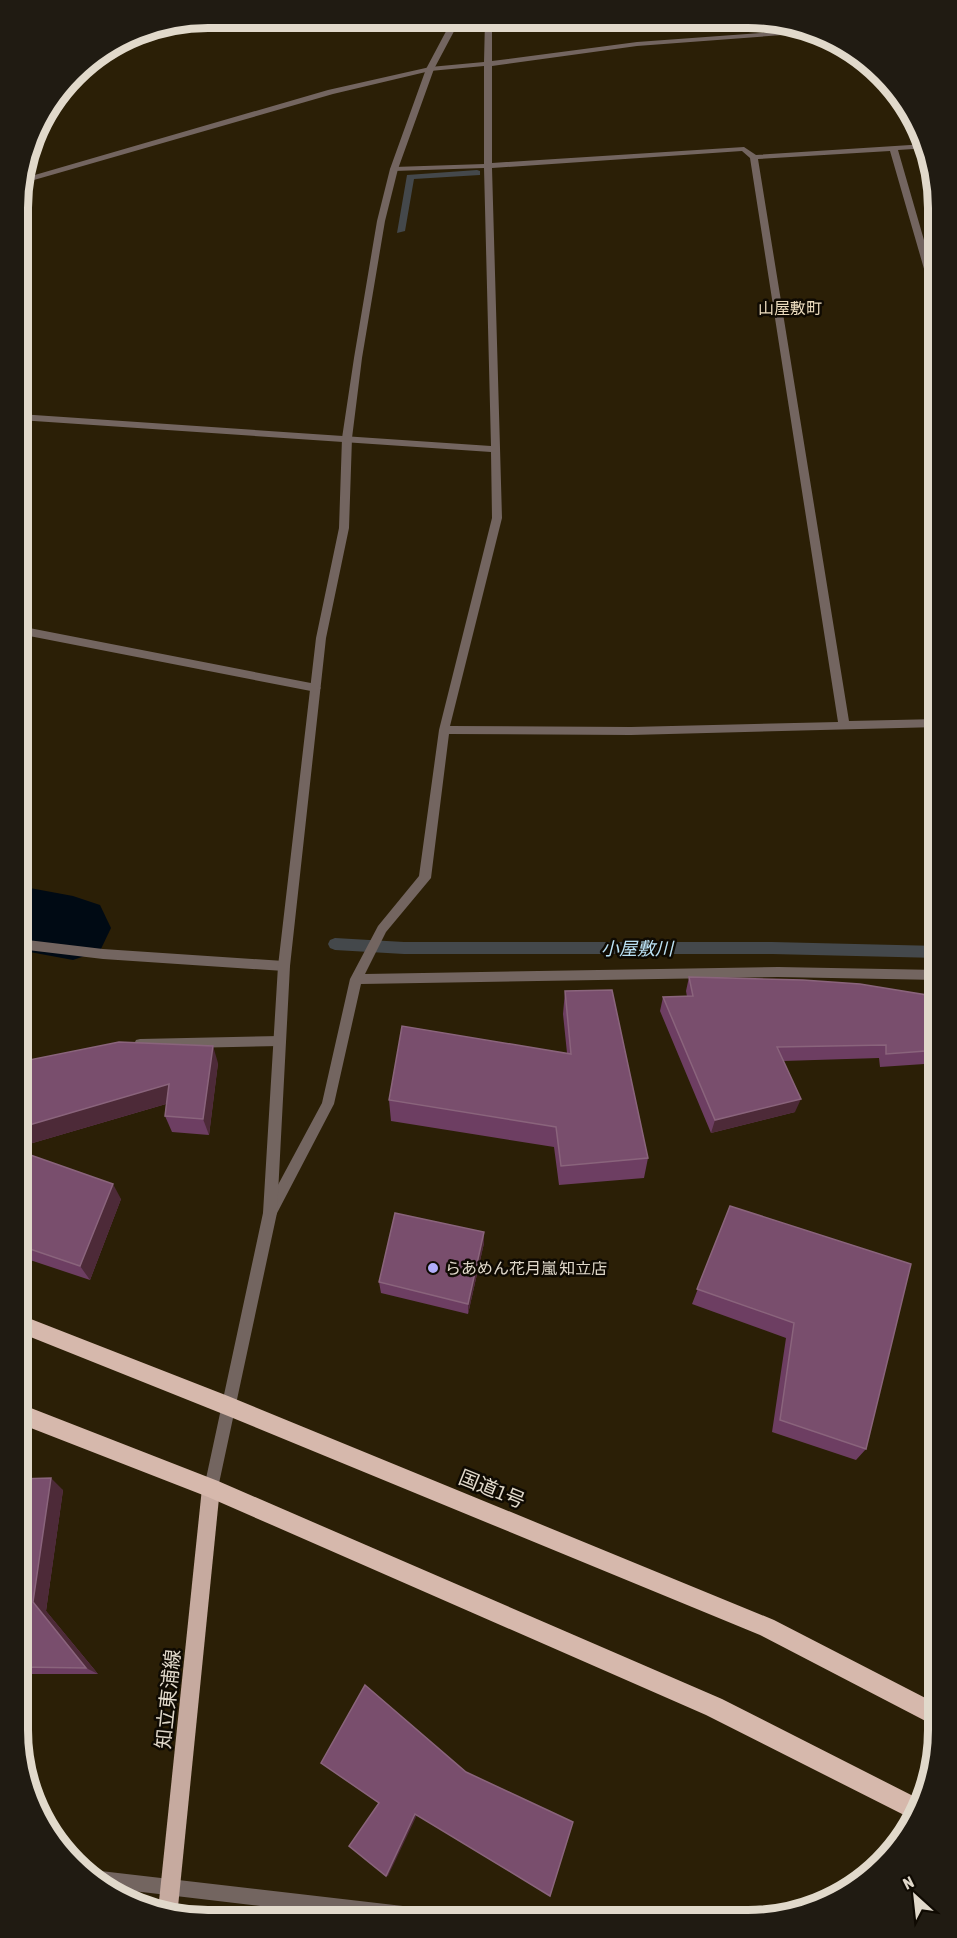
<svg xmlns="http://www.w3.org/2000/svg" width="957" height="1938" viewBox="0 0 957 1938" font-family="'Asap Condensed','Noto Sans JP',sans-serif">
<rect width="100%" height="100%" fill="#2b1f06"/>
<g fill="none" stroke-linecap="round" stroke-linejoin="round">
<!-- stream -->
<path fill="#44484b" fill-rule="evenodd" d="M477,170L480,171V175L414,179L405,231L397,233L407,175Z
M335,938L404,942H772L939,946V958L772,954H404L335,950L330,948L328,944L330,940Z"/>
<!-- river -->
<path fill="#000a14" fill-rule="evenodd" d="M19,886L73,896L100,905L111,928L100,951L73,960L19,950Z"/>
<!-- minor -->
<path fill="#736560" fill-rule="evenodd" d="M485,20H492V61L637,42L803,30L809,33L637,46L492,66V163L744,147L756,155L926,144L929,148L898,150L939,292V302L937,303L933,300L890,151L758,159L849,721L939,719V727L631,735L449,734L431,878L386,932L365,974L778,967L939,970V980L778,977L361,984L334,1104L275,1217L270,1219L265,1217L263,1213L265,1209L322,1103L350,979L378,926L419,876L439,730L492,518L491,452L19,420V414L491,446L484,168L394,171L390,169L394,167L484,164V66L430,71L333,94L20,184L21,179L328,90L430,67L484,62ZM742,151L750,158L838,722L631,727L450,726L502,518L492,168Z
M19,626L316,684L321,688L316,692L19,634Z
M19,939L103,949L284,961L288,962L290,966L288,970L284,971L103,959L19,949Z
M280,1036L284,1037L286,1041L284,1045L280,1046L140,1049L136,1048L134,1044L136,1040L140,1039Z
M92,1870L446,1911L452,1913L454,1919H372L108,1888L85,1874Z"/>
<!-- tertiary -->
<path fill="#736560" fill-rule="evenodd" d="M452,20H460L434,69L398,169L385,221L362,358L352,438L349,528L326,638L290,966L277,1213L218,1488L216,1493L211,1495L206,1493L204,1488L263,1213L278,966L316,638L339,528L342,438L354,358L377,221L390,169L426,69Z"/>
<!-- primary -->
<path fill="#c6aa9f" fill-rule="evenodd" d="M211,1479L217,1482L220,1488L177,1917L158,1911L202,1488L205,1482Z"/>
<!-- trunk -->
<path fill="#d6b8ac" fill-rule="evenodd" d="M18,1314L228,1396L774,1620L939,1705V1728L760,1635L228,1416L18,1332Z
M18,1403L218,1481L722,1699L925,1802L914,1820L912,1819L706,1715L208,1497L18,1423Z"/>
</g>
<!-- wall -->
<path fill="#6d3e62" d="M689,977L939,997V1063L880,1067L879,1058L783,1061L795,1112L711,1133L660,1011L663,997H687L686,991Z
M565,991L648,1158L644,1178L559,1185L554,1147L391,1121L389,1100L567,1053L563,1014Z
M19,1062L218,1063L209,1135L172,1132L165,1116L166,1104L19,1147Z
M19,1151L121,1199L90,1280L18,1256Z
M730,1206L866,1449L856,1460L772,1432L786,1338L692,1304Z
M484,1232V1243L468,1314L381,1293L379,1282Z
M18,1479L63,1490L46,1611L98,1674H18Z"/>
<!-- shaded-wall -->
<path fill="#4d2a38" d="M213,1046L218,1063L209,1135L203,1119Z
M169,1084L176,1101L19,1147V1128Z
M801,1099L795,1112L711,1133L715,1120Z
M113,1184L121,1199L90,1280L80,1266Z
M484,1232V1243L468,1314V1304Z
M51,1478L63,1490L46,1611L98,1674L86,1668L33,1602Z
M415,1814L417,1815L388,1876H386Z"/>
<!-- building -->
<path fill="#794e6d" stroke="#8a647c" stroke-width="1.5" d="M689,977L803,980L860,984L939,997V1050L886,1054V1045L777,1047L801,1099L715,1120L663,997L693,996Z
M612,990L648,1158L561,1166L556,1127L389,1100L402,1026L571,1054L565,991Z
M119,1042L213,1046L203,1119L165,1116L169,1084L19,1128V1062Z
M19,1151L113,1184L80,1266L18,1245Z
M730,1206L911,1264L866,1449L780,1420L794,1323L697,1289Z
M395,1213L484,1232L468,1304L379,1282Z
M51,1478L33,1602L86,1668L18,1667V1479Z
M365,1685L466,1772L573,1822L550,1896L415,1814L386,1876L349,1846L379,1803L321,1763Z"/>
<!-- markers -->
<circle fill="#b1adfa" stroke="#0f0a02" stroke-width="2" cx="433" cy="1268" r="6"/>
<g text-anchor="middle" stroke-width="5" stroke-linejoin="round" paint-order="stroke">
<!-- far-quarter labels -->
<g font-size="16" fill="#ebdbbe" stroke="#0f0a02">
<text x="790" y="314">山屋敷町</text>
</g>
<!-- poi labels -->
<g font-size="16" fill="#e1d9cb" stroke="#0f0a02" text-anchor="start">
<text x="445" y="1274">らあめん花月嵐 知立店</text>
</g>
<!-- water labels -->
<g font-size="18" font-style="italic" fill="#bae1f4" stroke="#0f0a02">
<text x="637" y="955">小屋敷川</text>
</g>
<!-- near-street labels -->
<g font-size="20" fill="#e1d9cb" stroke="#0f0a02">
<text transform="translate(492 1489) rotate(22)" y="7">国道1号</text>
<text transform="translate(168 1699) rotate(-84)" y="7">知立東浦線</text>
</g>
</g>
<!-- crop -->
<path d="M0 0H957V1938H0ZM208 28H748A180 180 0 0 1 928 208V1730A180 180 0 0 1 748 1910H208A180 180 0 0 1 28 1730V208A180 180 0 0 1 208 28Z" fill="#201b12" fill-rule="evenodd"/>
<path fill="none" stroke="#e1d9cb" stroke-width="8" d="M208 28H748A180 180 0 0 1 928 208V1730A180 180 0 0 1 748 1910H208A180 180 0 0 1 28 1730V208A180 180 0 0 1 208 28Z"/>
<!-- north arrow -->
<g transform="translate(915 1896) rotate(333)" stroke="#0f0a02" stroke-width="4.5" paint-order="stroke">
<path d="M0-4.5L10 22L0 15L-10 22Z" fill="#e1d9cb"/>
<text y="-9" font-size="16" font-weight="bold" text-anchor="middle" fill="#e1d9cb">N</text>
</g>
</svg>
